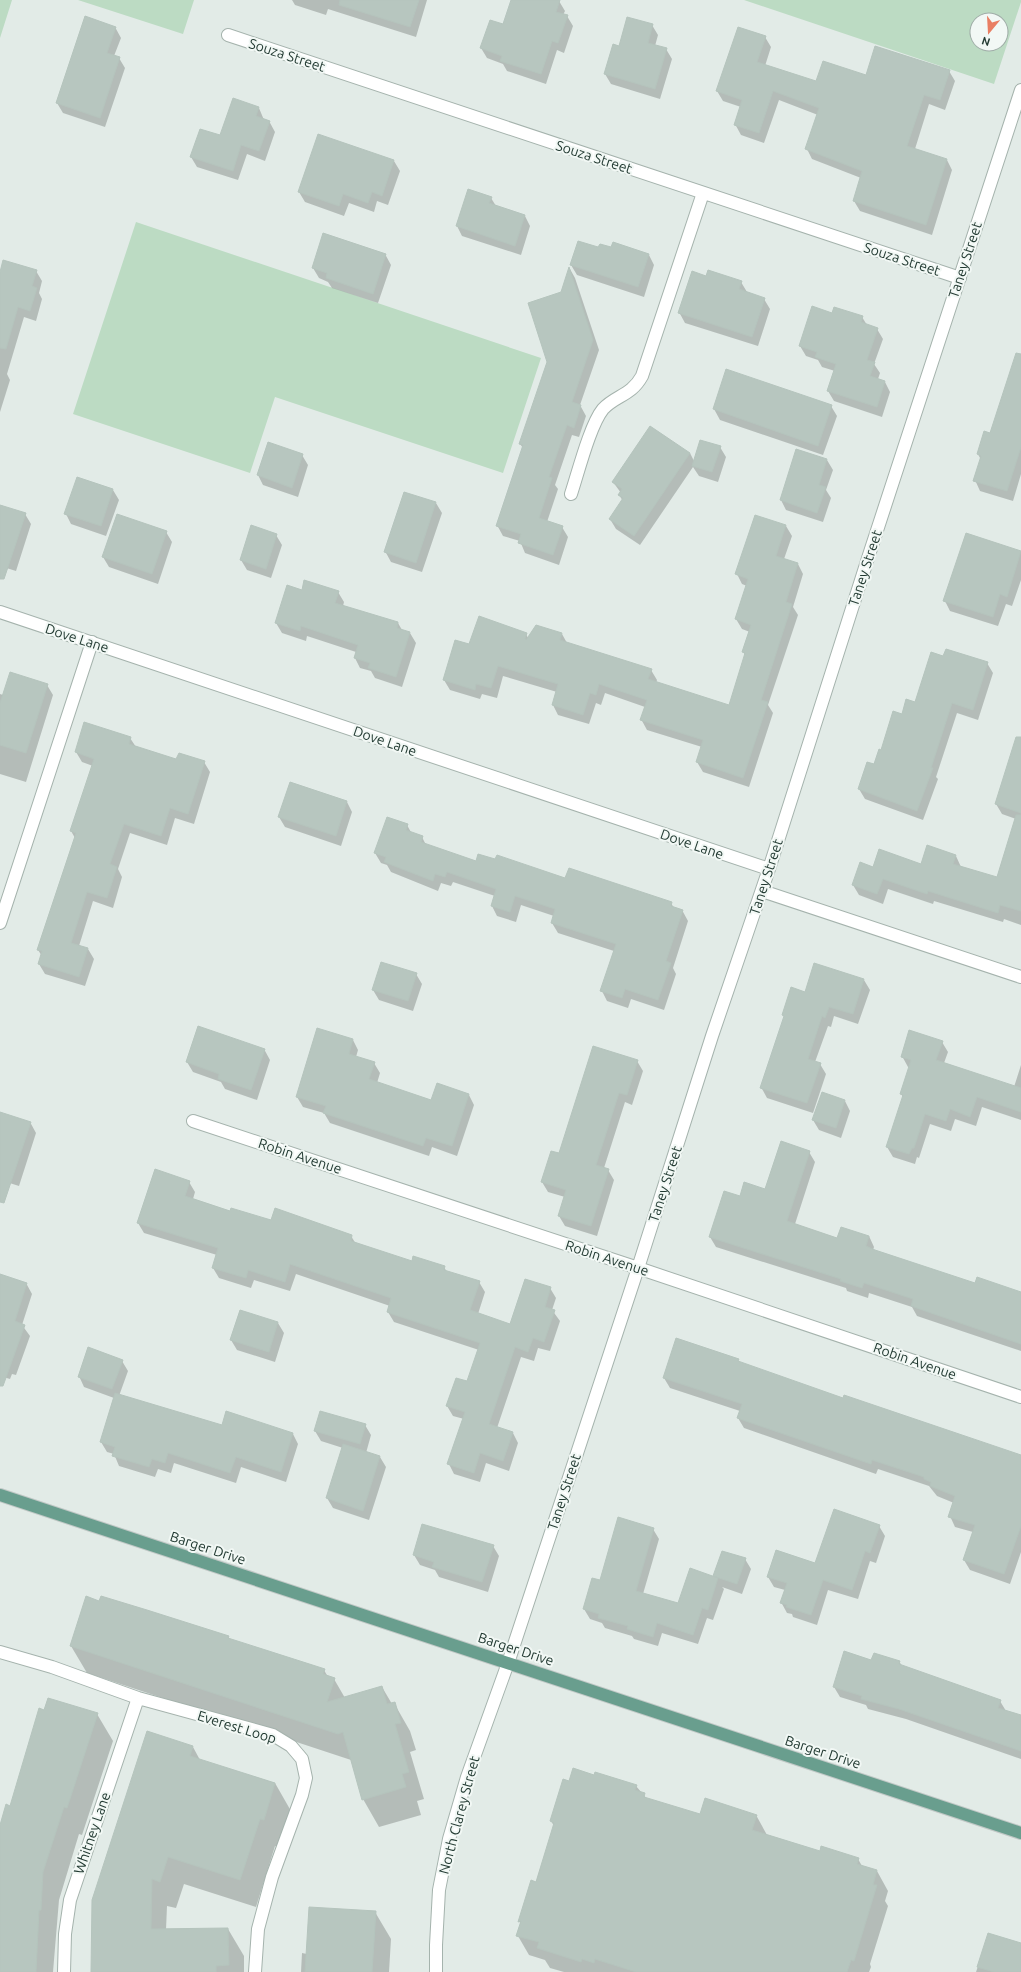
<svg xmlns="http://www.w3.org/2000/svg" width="1021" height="1972" viewBox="0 0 1021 1972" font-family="Ubuntu,sans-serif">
<rect width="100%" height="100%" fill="#e2ebe7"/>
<!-- green -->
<path fill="#bcdbc3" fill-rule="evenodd" d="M0,0H12L0,38Z
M78,0H194L183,34Z
M744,0H1021V2L994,84ZM977,20H1001V44H977Z
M136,222L541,358L503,473L275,397L250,473L73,414Z"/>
<!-- shadow -->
<path fill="#0003" d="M292,0H427L416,37L328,9L326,15L295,5Z
M525,0L559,1L565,11L563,15L567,16L573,26L564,53L557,50L546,84L507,71L503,64L487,58L481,48Z
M652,25L658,35L655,46L666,49L672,59L660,99L611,84L605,74L614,45L620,47Z
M115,27L121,38L114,56L119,58L125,68L105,127L63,113L57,103Z
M765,37L771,47L765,66L816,82L866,76L949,71L955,81L945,110L929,104L915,149L947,160L952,170L932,235L860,211L854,201L861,178L812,159L807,149L818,115L779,100L764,143L741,135L735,124L741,107L723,101L717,91Z
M233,100L259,108L264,120L269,121L275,132L265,161L247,154L238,180L197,167L191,157L221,137Z
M394,161L400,171L388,205L377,201L374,212L349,203L344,216L305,202L299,192Z
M491,198L496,206L525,216L530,226L521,255L462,236L457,226Z
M599,249L649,255L654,265L644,297L577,275L571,265Z
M385,254L391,265L378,303L332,288L328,282L319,278L313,268Z
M570,269L575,278L599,350L580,405L586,416L579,437L572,435L555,485L558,489L547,522L562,527L568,537L559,565L525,553L520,541L503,536L497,525L523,448L520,444L548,362L562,293Z
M36,271L42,281L39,293L42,299L36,321L24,317L7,374L10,380L0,412V275Z
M707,277L741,282L747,292L764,299L770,309L758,346L685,323L679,312Z
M862,317L867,325L877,329L883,339L874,364L880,373L878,379L885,382L890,392L882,417L834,401L828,391L835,371L822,367L818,360L806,356L800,346Z
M1021,359V474L1013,501L980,491L975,480L981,460L978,454L990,434Z
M727,371L831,406L837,416L823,455L720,420L714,409Z
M720,447L726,457L718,482L699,476L693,467L640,545L616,529L610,519L623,501L619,495L621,493L613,482L690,453L694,461Z
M797,450L827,460L833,470L826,490L831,498L823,522L786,510L781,500Z
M302,455L308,465L298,497L263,485L258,475Z
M78,478L113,490L119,500L106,536L71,524L66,514Z
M405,493L436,503L442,513L422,572L391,562L385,551Z
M0,506L25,514L31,524L16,571L0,566Z
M756,516L786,526L792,536L784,559L798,564L803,574L793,607L798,615L768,705L773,713L749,787L703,772L697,762L702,747L647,730L641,719L645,707L605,693L601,705L596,703L589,724L558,715L553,705L557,692L503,676L497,698L482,694L480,699L450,690L444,680L470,645L526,634L528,638L562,634L567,643L651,670L657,680L656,683L730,706L746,656L743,652L750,632L742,629L736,619L747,586L742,584L737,574Z
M166,532L172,542L158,584L109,567L103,557Z
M966,534L1021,552V580L1012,606L1006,604L998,626L950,611L945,601Z
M276,535L282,545L271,578L247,570L241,560Z
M302,591L338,592L344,602L343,606L398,623L402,630L410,633L416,643L402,687L375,678L371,671L360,668L355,658L356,652L307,636L306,641L282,633L276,623Z
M944,657L987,663L993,673L978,720L957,713L936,777L938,779L923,820L865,799L859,789L902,716L916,703Z
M47,685L53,695L26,782L0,774V694L3,695Z
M130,738L136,747L177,760L204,762L210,772L194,824L175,818L167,845L130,833L118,869L122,877L113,908L93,901L79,946L88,949L94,959L85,986L45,974L39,964L42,956L38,950L75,838L71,831L93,766L82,762L76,752Z
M1021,774V925L1004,919L1003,922L934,901L933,904L888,889L883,904L859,895L853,885L873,868L921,865L956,856L961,867L997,878L1016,819L1002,814L996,804Z
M290,784L347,802L352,812L341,846L285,827L279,817Z
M407,825L412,834L422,837L426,845L477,862L566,879L671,903L674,908L682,910L688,921L673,968L676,974L664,1010L631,999L628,1008L607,1001L602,991L614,951L558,933L552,923L554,916L521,905L516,922L497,916L492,906L495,896L453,882L451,886L441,883L438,891L391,872L387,865L381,863L375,853Z
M416,974L422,984L413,1011L379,1000L373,990Z
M864,980L870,990L858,1024L834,1016L831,1027L828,1026L815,1062L820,1064L826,1074L813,1113L767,1098L761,1087L785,1018L783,1015L805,993Z
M353,1040L358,1050L356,1057L374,1063L380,1073L377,1083L432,1102L469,1095L474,1105L457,1156L432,1147L429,1156L330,1123L324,1113L303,1107L297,1097Z
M942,1042L948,1052L944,1063L1014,1087L1021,1065V1120L982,1107L976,1126L955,1119L951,1131L930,1124L919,1158L917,1157L915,1164L893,1157L887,1147L903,1097L901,1094L910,1067H908L902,1056Z
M264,1049L270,1060L257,1100L225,1089L221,1082L193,1072L187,1062Z
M637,1061L643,1071L632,1105L625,1102L604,1168L608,1170L614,1180L597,1236L565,1226L559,1216L565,1197L548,1192L542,1182L560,1155Z
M845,1101L850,1111L841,1138L819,1130L813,1120Z
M0,1113L30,1122L36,1133L19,1186L0,1180Z
M809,1152L815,1162L795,1224L838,1239L869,1236L874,1247L873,1250L976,1284L1021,1293V1351L917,1316L912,1307L869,1293L868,1298L847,1291L846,1288L716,1247L710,1237L740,1198L766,1190Z
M189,1182L195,1192L193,1199L231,1212L351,1236L356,1244L412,1262L444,1267L447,1272L479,1282L485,1292L478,1314L511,1325L550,1288L556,1298L552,1310L560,1321L550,1351L538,1348L534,1361L521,1357L497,1428L513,1433L518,1443L509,1471L486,1463L480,1482L454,1474L449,1464L464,1419L453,1416L447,1406L468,1383L479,1350L394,1322L388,1312L390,1306L296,1274L290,1291L254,1280L251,1288L219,1278L213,1268L217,1255L144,1233L138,1223Z
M0,1275L26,1283L32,1294L22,1325L30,1336L16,1375L12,1374L10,1379L0,1376Z
M240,1311L278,1323L284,1333L275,1362L237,1350L231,1340Z
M738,1360L739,1362L844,1400L1021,1456V1552L1010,1584L970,1570L964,1560L973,1532L955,1527L950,1516L954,1503L937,1496L929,1486L878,1469L876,1474L744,1428L738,1418L740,1411L670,1388L664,1378Z
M122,1361L128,1371L119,1396L222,1426L293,1434L298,1444L286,1482L241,1467L236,1483L174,1463L171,1473L158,1469L155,1477L119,1466L114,1454L107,1452L101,1442L114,1398L84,1387L79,1376Z
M365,1425L371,1435L366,1453L380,1457L386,1467L369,1520L333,1508L327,1498L343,1448L321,1441L315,1431Z
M879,1526L885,1536L876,1563L870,1561L858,1599L828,1590L817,1625L793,1617L792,1614L787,1613L781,1602L785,1590L774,1587L768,1577L816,1564Z
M653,1529L659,1539L643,1594L679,1604L716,1579L715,1576L745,1559L751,1569L742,1594L722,1587L724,1589L713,1620L707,1618L698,1644L662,1633L658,1646L634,1639L632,1636L605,1628L602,1623L590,1619L584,1609L600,1581Z
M493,1546L499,1556L488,1592L439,1577L435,1570L420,1565L414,1555Z
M100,1602L228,1636L230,1640L324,1670L328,1677L334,1679L345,1698L382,1687L392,1704L394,1703L410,1731L416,1750L410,1752L424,1799L417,1801L421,1815L379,1827L363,1799L351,1760L87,1673L71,1646Z
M872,1661H899L902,1666L1000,1701L1006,1711L1021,1716V1759L906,1719L868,1709L866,1705L840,1697L834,1687Z
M45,1711L97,1714L113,1741L82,1835L79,1834L59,1900L53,1972H0V1828L11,1807Z
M193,1747L200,1760L275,1783L291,1811L279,1847L275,1846L256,1907L184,1884L176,1908L167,1906L166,1930L228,1929L244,1956V1972H91Z
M595,1777L636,1786L647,1799L701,1816L756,1815L767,1835L820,1853L858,1859L862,1866L877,1871L888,1891L885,1901L888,1906L870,1964L871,1967L869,1972H564L550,1968L545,1960L529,1955L518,1936L521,1925L519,1921L536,1883L554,1826L551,1821L570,1782Z
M375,1912L391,1939L389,1972H301L302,1953L307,1954Z
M989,1934L1021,1945V1972H976Z"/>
<!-- building -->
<path fill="#b7c6bf" stroke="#b5c4bd" d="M340,0H419L410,27L339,5Z
M511,0H560L556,12L568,15L558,43L552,41L541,74L500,61L502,56L480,48L490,20L503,24Z
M85,16L116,27L107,53L120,57L100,118L56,103Z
M627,17L653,24L648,43L667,48L655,89L604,74L613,44L619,46Z
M738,27L766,36L757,62L816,81L823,61L866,75L875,46L950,70L940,100L924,95L907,146L947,159L926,225L853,201L862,171L805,149L819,108L773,91L759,133L734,125L742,100L716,91Z
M233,98L259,107L256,116L270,121L259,151L241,145L233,171L190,157L200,129L220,135Z
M318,134L394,160L382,196L372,192L368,203L343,194L339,206L298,192Z
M468,189L492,197L489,203L525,215L515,246L456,226Z
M323,233L386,254L373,294L326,278L327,273L312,268Z
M578,241L598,247L600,244L611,247L613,242L649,254L638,287L570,265Z
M3,260L37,270L32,286L37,288L30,311L18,307L6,349L0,348V272Z
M569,267L593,340L572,402L581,405L574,428L567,425L549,477L552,478L539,518L563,526L553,555L518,543L521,534L496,526L523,445L519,444L547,362L528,303L561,292Z
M708,270L742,281L739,289L765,298L752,337L678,313L692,271L706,276Z
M812,306L832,313L834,307L863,316L861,322L878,328L867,360L875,362L870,376L885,381L877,407L827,391L836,364L815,357L817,352L799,346Z
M1016,353L1021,354V447L1007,491L973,481L981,456L977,454L984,431L990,433Z
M726,369L832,405L818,446L713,409Z
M650,426L690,453L634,536L609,519L623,498L618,495L622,489L612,482Z
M700,440L721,446L712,472L692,466Z
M268,442L303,454L292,488L257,475Z
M796,449L827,459L819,485L826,487L817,513L780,500Z
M77,477L113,489L101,526L64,514Z
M404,492L436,502L416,563L384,552Z
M0,505L26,513L4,579H0Z
M117,514L167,531L152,574L102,557Z
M755,515L786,525L776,556L798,563L786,602L792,604L761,700L768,702L743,778L696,762L703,740L640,720L647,700L599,684L596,695L590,693L583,715L552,705L558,684L498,666L491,688L476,684L475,690L443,680L455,640L469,644L479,616L527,633L525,639L526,640L536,625L562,633L560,640L652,669L648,679L729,705L745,653L742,652L751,625L735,619L748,579L735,574Z
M251,525L277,534L266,569L240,560Z
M966,533L1021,551L1007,597L1000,594L993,617L943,601Z
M304,580L339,591L335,603L398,622L397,628L410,632L396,677L368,668L370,663L354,658L358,645L301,626L300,631L275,623L287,585L302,590Z
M946,649L988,662L973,710L952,703L931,768H933L917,811L858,789L867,762L874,764L879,749L881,750L893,711L902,714L906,699L915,702L931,652L943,656Z
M10,672L48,684L26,753L0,745V703Z
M84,722L131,737L129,744L176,759L179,753L205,761L188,814L170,808L161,836L124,824L110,864L117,867L107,898L87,892L71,943L88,948L79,977L38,964L42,951L37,950L76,833L70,831L94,759L75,752Z
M1016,737H1021V813L995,804Z
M290,782L347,801L336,836L278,817Z
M1016,815H1021V911L1000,905L998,913L928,891L927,894L883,879L877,894L852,885L860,862L873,867L879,849L921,864L927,845L956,855L953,864L997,877Z
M387,817L408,824L406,830L423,836L421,842L476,861L478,854L495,859L497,855L565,878L569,868L672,902L671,906L683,910L666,961L671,963L658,1000L625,989L622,998L600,991L616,944L551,923L555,909L515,896L510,912L491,906L496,889L447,872L445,877L435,874L433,881L384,862L386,857L374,853Z
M381,962L417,973L408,1001L372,990Z
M814,963L864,979L853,1014L829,1007L825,1018L822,1016L808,1059L821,1063L807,1103L760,1088L784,1016L782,1015L791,987L805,992Z
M198,1026L265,1049L251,1090L218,1079L219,1074L186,1062Z
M317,1028L353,1039L349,1054L375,1062L369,1079L431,1100L437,1083L469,1094L452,1146L426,1138L423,1146L323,1113L326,1106L296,1097Z
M909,1030L943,1041L936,1060L1021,1088V1112L977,1097L970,1117L950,1109L946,1121L925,1114L914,1148H912L909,1154L886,1147L903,1095L900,1094L911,1060L901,1057Z
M593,1046L638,1060L627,1095L619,1093L596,1165L609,1169L591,1226L558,1216L566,1190L541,1182L551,1151L559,1153Z
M822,1092L845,1100L836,1128L812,1120Z
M0,1112L31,1122L4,1203L0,1202Z
M781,1141L810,1151L787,1221L837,1238L841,1227L869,1236L866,1246L875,1250L975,1283L977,1277L1021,1292V1344L911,1306L913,1299L864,1283L862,1288L840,1281L841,1279L709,1237L724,1191L740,1196L744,1182L765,1189Z
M155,1169L190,1181L185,1196L230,1211L231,1208L271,1220L275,1208L352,1235L351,1241L412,1261L413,1256L445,1266L444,1270L480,1281L470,1310L510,1324L525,1279L551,1287L545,1307L555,1310L544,1342L533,1338L528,1352L515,1347L489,1424L513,1432L503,1461L480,1453L474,1473L447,1464L465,1412L446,1406L456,1378L467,1381L480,1343L392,1314L387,1312L391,1298L290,1264L285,1282L248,1270L246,1278L212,1268L218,1248L137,1223Z
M0,1274L27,1283L15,1321L25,1325L3,1386H0Z
M240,1310L278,1322L269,1352L230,1340Z
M676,1338L739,1359L738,1361L843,1398L844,1395L1021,1455V1526L1004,1574L963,1560L975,1525L948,1517L955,1496L930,1486L931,1482L924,1479V1477L872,1460L871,1464L737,1418L742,1404L663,1378Z
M88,1347L123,1360L112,1389L78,1377Z
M115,1393L222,1425L226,1411L293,1433L281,1472L236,1457L230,1473L168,1453L165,1463L152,1459L149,1467L112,1456L115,1447L100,1442Z
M320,1411L366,1424L360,1444L314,1431Z
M343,1444L380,1456L363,1511L326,1498Z
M834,1509L880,1525L870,1553L865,1551L852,1590L823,1580L811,1615L786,1607L787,1605L780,1603L787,1583L767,1577L776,1550L815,1563Z
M618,1517L654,1528L636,1591L678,1603L690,1568L718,1578L708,1610L702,1608L693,1635L657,1623L653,1637L627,1629L628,1626L598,1618L599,1614L583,1609L592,1578L600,1580Z
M422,1524L494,1545L482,1582L432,1567L434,1562L413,1555Z
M722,1551L746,1558L737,1584L713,1576Z
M86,1596L99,1601L101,1596L147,1610L229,1636L228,1638L325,1669L323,1674L335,1678L327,1702L382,1686L387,1704L395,1702L401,1723L395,1724L409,1772L402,1774L406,1787L362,1800L343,1732L338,1734L70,1646Z
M844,1651L871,1660L874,1653L900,1661L899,1664L1001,1700L998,1708L1021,1715V1751L899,1709L861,1699L862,1696L833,1687Z
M48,1698L98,1713L67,1808L64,1807L43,1872L41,1910H39L36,1972H0V1825L6,1804L10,1806L39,1708L44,1710Z
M147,1731L193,1746L190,1756L275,1783L264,1820L260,1819L240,1880L168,1857L160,1882L152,1879L151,1929L228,1928L229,1965L216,1966V1972H91L92,1900Z
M573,1768L594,1775L595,1772L637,1785L635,1790L645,1793L644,1797L700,1814L705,1798L757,1815L752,1830L820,1851L821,1846L859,1858L857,1864L877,1870L873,1885H877L854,1961L851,1960L847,1972H636L595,1959L594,1963L582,1959L581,1962L537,1948L539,1942L516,1936L521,1921L518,1922L531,1880L536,1882L554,1823L550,1821L563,1779L569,1781Z
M309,1907L376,1911L372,1972H305Z
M988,1933L1021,1943V1972H994L977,1967Z"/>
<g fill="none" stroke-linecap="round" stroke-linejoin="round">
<!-- minor casing -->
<g stroke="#a5b3ad" stroke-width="14">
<path id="minor" d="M228,35L960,278
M571,494C578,473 590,425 603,409C616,395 631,396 642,376L703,193
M0,612L769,869
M762,891L1021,977
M0,923L92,642
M193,1121L638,1268L1021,1397
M0,1652L52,1667L138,1698L273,1735L291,1746L302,1759L306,1778L302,1795L272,1877L258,1929L255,1972
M64,1972L65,1934L70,1900L138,1698
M436,1972V1945L439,1890L449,1839L467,1777L508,1663L638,1268L712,1036L769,869L869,555L1021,90"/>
</g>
<!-- major casing -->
<g stroke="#c1c8c6" stroke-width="14">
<path id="major" d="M0,1495L1021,1833"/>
</g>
<!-- minor -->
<use href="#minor" stroke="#fff" stroke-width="12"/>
<!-- major -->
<use href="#major" stroke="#699e8e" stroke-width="12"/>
</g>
<g text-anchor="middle" stroke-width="4" stroke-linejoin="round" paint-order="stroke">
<!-- street labels -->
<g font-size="14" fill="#233b33" stroke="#f2f8f5">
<text transform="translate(287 55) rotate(18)" y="5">Souza Street</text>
<text transform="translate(594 157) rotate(18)" y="5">Souza Street</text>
<text transform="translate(902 259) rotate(18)" y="5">Souza Street</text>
<text transform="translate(965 260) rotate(-72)" y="5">Taney Street</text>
<text transform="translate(865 568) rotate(-72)" y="5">Taney Street</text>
<text transform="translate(77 638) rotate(18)" y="5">Dove Lane</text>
<text transform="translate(385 741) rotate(19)" y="5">Dove Lane</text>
<text transform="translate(692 844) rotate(19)" y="5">Dove Lane</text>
<text transform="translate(766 877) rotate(-72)" y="5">Taney Street</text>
<text transform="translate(300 1156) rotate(18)" y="5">Robin Avenue</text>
<text transform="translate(665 1184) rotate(-72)" y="5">Taney Street</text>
<text transform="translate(607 1258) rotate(18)" y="5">Robin Avenue</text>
<text transform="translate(915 1361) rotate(19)" y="5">Robin Avenue</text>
<text transform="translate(564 1492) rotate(-72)" y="5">Taney Street</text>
<text transform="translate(208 1548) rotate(18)" y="5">Barger Drive</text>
<text transform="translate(516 1649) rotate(18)" y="5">Barger Drive</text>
<text transform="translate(237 1727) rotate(17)" y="5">Everest Loop</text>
<text transform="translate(823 1752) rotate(18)" y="5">Barger Drive</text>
<text transform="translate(459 1815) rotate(-75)" y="5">North Clarey Street</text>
<text transform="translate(92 1833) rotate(-71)" y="5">Whitney Lane</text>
</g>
</g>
<!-- north arrow -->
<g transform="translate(989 32) rotate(198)"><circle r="19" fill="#f2f8f5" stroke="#9faca7"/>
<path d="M0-3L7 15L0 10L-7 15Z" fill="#e97e62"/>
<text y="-6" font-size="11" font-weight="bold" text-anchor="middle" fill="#233b33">N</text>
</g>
</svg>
